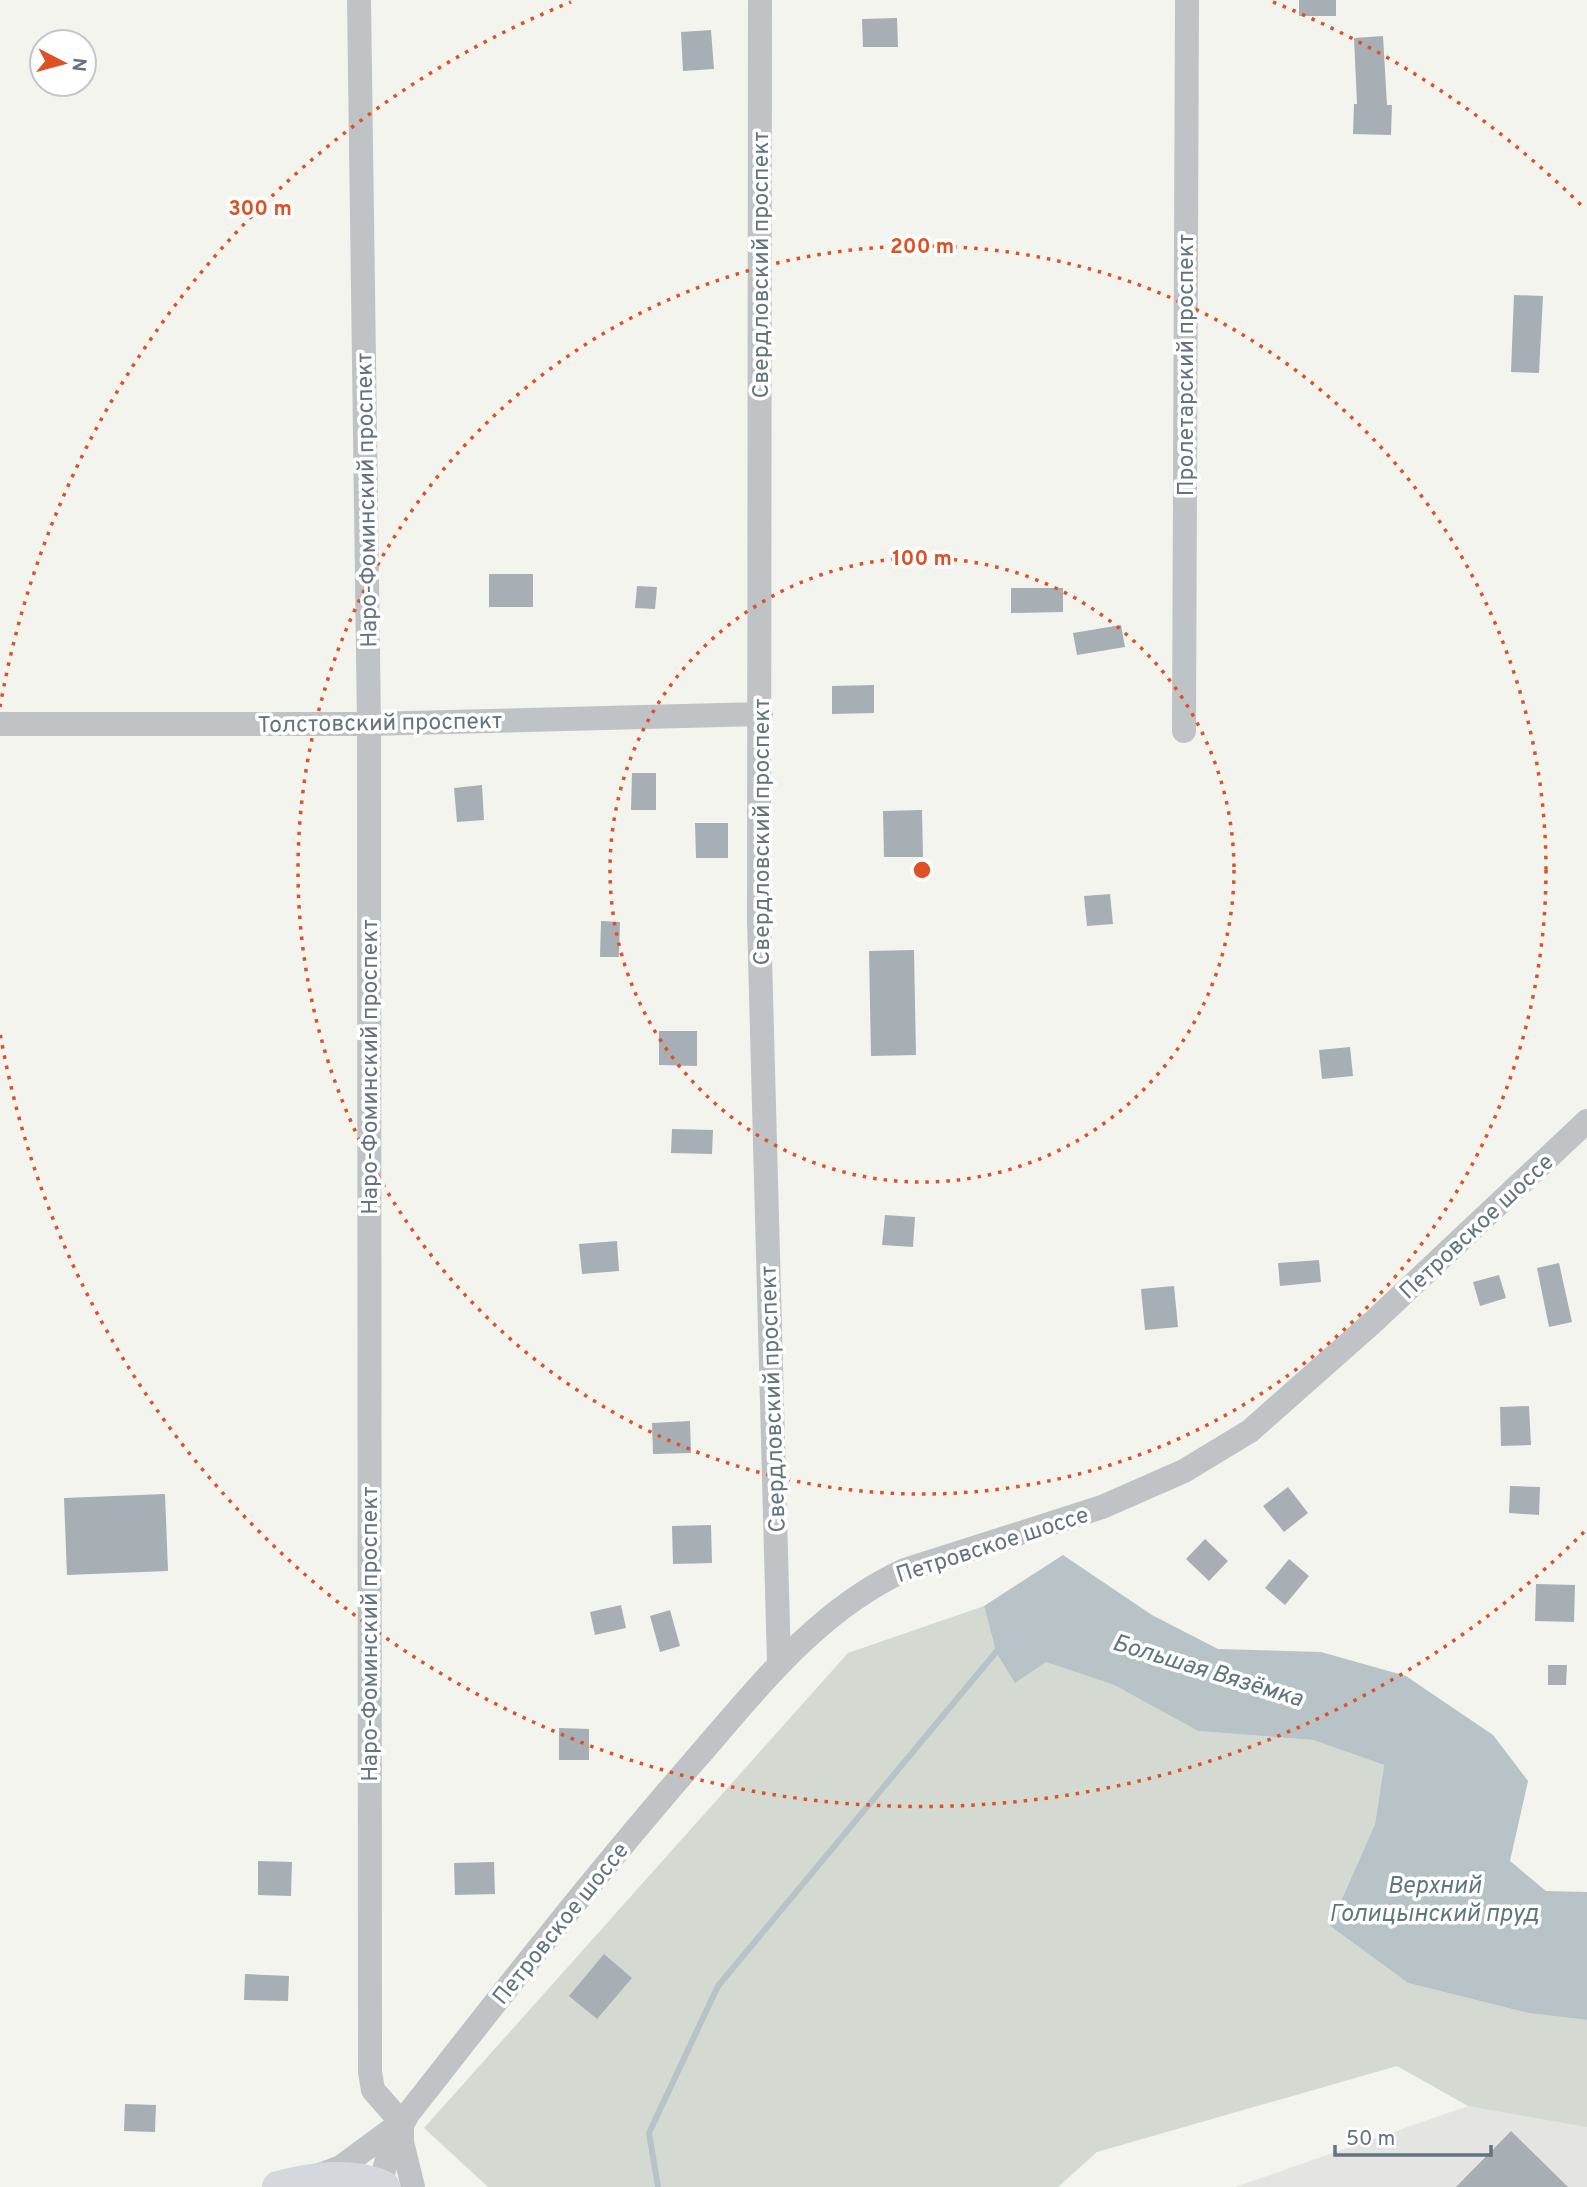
<svg xmlns="http://www.w3.org/2000/svg" width="1587" height="2187" viewBox="0 0 1587 2187" font-family="Overpass,sans-serif">
<rect width="100%" height="100%" fill="#f4f4ef"/>
<!-- built -->
<path fill="#e4e5e3" d="M1468,2106L1587,2118V2187H1235Z"/>
<!-- green -->
<path fill="#d4dad1" d="M984,1606L996,1652L1046,1662L1114,1685L1198,1731L1313,1740L1384,1765L1375,1824L1330,1926L1408,1983L1528,2013L1587,2020V2127L1468,2106L1397,2066L1097,2152L1058,2187H488L424,2128L848,1653Z"/>
<!-- water -->
<path fill="#b7c3c7" d="M1063,1555L1152,1615L1218,1649L1321,1652L1406,1676L1493,1735L1528,1781L1510,1861L1546,1891L1587,1892V2020L1528,2013L1408,1983L1330,1926L1375,1824L1384,1765L1313,1740L1198,1731L1114,1685L1046,1662L1015,1683L996,1652L984,1606Z"/>
<g fill="none" stroke-linecap="round" stroke-linejoin="round">
<!-- stream -->
<path stroke="#b7c3c7" stroke-width="6" d="M658,2187L649,2133L718,1986L996,1652"/>
</g>
<!-- building -->
<path fill="#a7afb4" d="M1299,0H1336V16H1299Z
M897,18L898,47H863L862,19Z
M711,30L714,69L683,71L681,32Z
M1383,36L1387,105H1392L1391,135L1353,134L1354,104H1357L1354,38Z
M1514,295L1543,296L1539,373L1511,372Z
M489,574H533V607H489Z
M637,586L657,587L655,609L635,608Z
M1011,588H1063V612L1011,613Z
M1121,625L1125,647L1077,655L1073,633Z
M874,685V713L832,714V686Z
M632,773H656V810H631Z
M482,785L484,820L457,822L454,788Z
M922,810L923,857H884L883,811Z
M695,823H728V858H696Z
M1110,894L1113,924L1087,926L1084,896Z
M601,921L620,922L619,957H600Z
M914,950L916,1055L871,1056L869,951Z
M659,1031H697V1066L659,1065Z
M1350,1047L1353,1076L1322,1079L1319,1050Z
M672,1129L713,1130L712,1154L671,1153Z
M885,1215L915,1217L913,1247L882,1245Z
M617,1241L619,1271L582,1274L579,1244Z
M1319,1260L1321,1282L1280,1286L1278,1263Z
M1559,1263L1572,1322L1549,1327L1537,1268Z
M1499,1275L1506,1298L1480,1306L1473,1282Z
M1174,1286L1178,1327L1145,1330L1141,1289Z
M1529,1406L1531,1445L1501,1446L1500,1407Z
M690,1421L691,1453L653,1454L652,1423Z
M1510,1486L1540,1487L1539,1515L1509,1513Z
M1288,1487L1308,1513L1284,1532L1263,1506Z
M165,1494L168,1571L67,1575L64,1498Z
M711,1525L712,1563L673,1564L672,1526Z
M1205,1539L1228,1561L1209,1581L1186,1559Z
M1289,1559L1309,1576L1285,1605L1265,1588Z
M1536,1584L1575,1585L1574,1622L1535,1621Z
M621,1605L626,1628L595,1635L590,1612Z
M670,1610L680,1646L660,1652L650,1616Z
M1548,1665H1567L1566,1685H1548Z
M559,1728L589,1729V1760H559Z
M258,1861L292,1862L291,1896L258,1895Z
M494,1862L495,1894L455,1895L454,1863Z
M604,1954L632,1978L597,2019L569,1996Z
M245,1974L289,1976L288,2001L244,2000Z
M125,2104L156,2105L155,2132L124,2131Z
M1511,2131L1568,2187H1456Z"/>
<g fill="none" stroke-linecap="round" stroke-linejoin="round">
<!-- minor -->
<path stroke="#bfc3c6" stroke-width="24" d="M359,0L369,724L370,2072L373,2090L402,2123
M760,0L759,920L779,1664
M0,724H369L761,714
M1184,731L1187,0
M402,2127V2142L413,2187
M317,2176L341,2167L398,2125
M379,2187L392,2142L408,2114C502,1994 595,1875 695,1760C757,1689 817,1610 905,1570L1102,1507L1184,1471L1250,1431L1372,1323L1587,1121"/>
<!-- major -->
<path stroke="#d4d8dc" stroke-width="32" d="M278,2187C313,2178 350,2172 384,2187"/>
</g>
<!-- distance rings -->
<g fill="none" stroke="#de5125" stroke-width="3.5" stroke-dasharray="3.5 7">
<circle cx="922" cy="870" r="312"/>
<circle cx="922" cy="870" r="624"/>
<path d="M1584 1532A936 936 0 0 1 0 1033M0 707A936 936 0 0 1 571 2M1273 2A936 936 0 0 1 1584 208"/>
</g>
<g text-anchor="middle" stroke-width="7" stroke-linejoin="round" paint-order="stroke">
<!-- street labels -->
<g font-size="23" fill="#637380" stroke="#fff">
<text transform="translate(760 265) rotate(-90)" y="8">Свердловский проспект</text>
<text transform="translate(1185 365) rotate(-90)" y="8">Пролетарский проспект</text>
<text transform="translate(366 500) rotate(-91)" y="8">Наро-Фоминский проспект</text>
<text transform="translate(380 722) rotate(-1)" y="8">Толстовский проспект</text>
<text transform="translate(761 832) rotate(-90)" y="8">Свердловский проспект</text>
<text transform="translate(369 1067) rotate(-90)" y="8">Наро-Фоминский проспект</text>
<text transform="translate(1476 1226) rotate(-43)" y="8">Петровское шоссе</text>
<text transform="translate(772 1399) rotate(-92)" y="8">Свердловский проспект</text>
<text transform="translate(992 1544) rotate(-18)" y="8">Петровское шоссе</text>
<text transform="translate(369 1634) rotate(-90)" y="8">Наро-Фоминский проспект</text>
<text transform="translate(560 1923) rotate(-51)" y="8">Петровское шоссе</text>
</g>
<!-- water labels -->
<g font-size="24" font-style="italic" fill="#5f757e" stroke="#fff">
<text transform="translate(1208 1670) rotate(17)" y="8">Большая Вязёмка</text>
<text x="1434" y="1893">Верхний<tspan x="1434" dy="28">Голицынский пруд</tspan></text>
</g>
</g>
<circle cx="922" cy="870" r="10" fill="#de5125" stroke="#fff" stroke-width="3.5"/>
<g font-size="21" text-anchor="middle" font-weight="bold" fill="#de5125" stroke="#fff" stroke-width="7" stroke-linejoin="round" paint-order="stroke">
<text x="260" y="215">300 m</text>
<text x="922" y="253">200 m</text>
<text x="922" y="565">100 m</text>
</g>
<!-- north arrow -->
<g transform="translate(63 63) rotate(96)"><circle r="33" fill="#ffffff" stroke="#c1c7cc" stroke-width="2"/>
<path d="M0-5L12 26L0 18L-12 26Z" fill="#de5125"/>
<text y="-10" font-size="19" font-weight="bold" text-anchor="middle" fill="#637380">N</text>
</g>
<!-- scale -->
<path d="M1335 2145v10h156v-10" fill="none" stroke="#637380" stroke-width="3.5"/>
<text x="1346" y="2145" font-size="21" fill="#637380" stroke="#ffffff" stroke-width="5" paint-order="stroke">50 m</text>
</svg>
